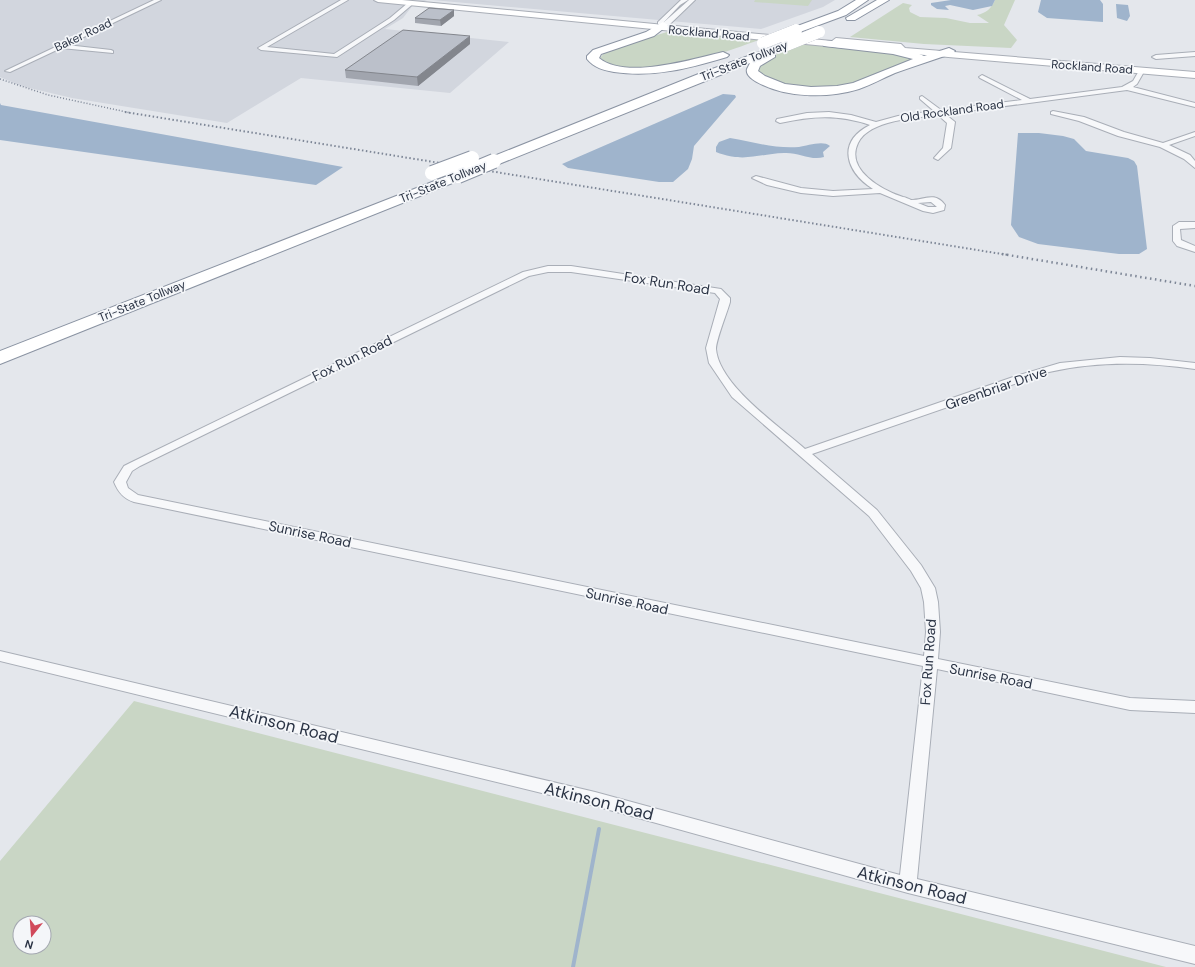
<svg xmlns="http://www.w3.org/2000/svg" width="1195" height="967" viewBox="0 0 1195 967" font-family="'DM Sans',sans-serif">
<rect width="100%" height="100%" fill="#e4e7ec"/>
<!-- built -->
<path fill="#d2d6de" d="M0,0H427L413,5L403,18L385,29L509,42L450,93L301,78L227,123L72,98L21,86L0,77Z
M432,0H835L823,7L761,29Z"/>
<!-- green -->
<path fill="#c9d6c5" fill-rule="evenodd" d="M755,0H812L808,6L754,2Z
M995,0H1015L1004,25L1017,40L1011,48L924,44L850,37L903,3L912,5L909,8L910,12L920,17L946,18L970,23H989L977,15C986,13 991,9 995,0Z
M667,32H672L759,40C719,54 638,86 600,58L607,50Z
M803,44L913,55L915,62L848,87L798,89L757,75L756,66L775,55Z
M134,701L1166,967H0V861ZM20,923H44V947H20Z"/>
<!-- water -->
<path fill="#9fb4cc" d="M951,0H995L992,6L973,10L950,5L945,6L949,10L937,9L931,5V3Z
M1041,0H1100L1103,4V22L1047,18L1038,12Z
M1116,4L1128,5L1130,16L1127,21L1117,18Z
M723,94L735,95L736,97L694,146L692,159L688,169L673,182H659L568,168L562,164Z
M0,103L1,105L343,167L316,185L0,140Z
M1018,133H1039L1063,136L1074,139L1086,151L1128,158L1134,161L1137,166L1147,249L1139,254H1119L1038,244L1019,237L1011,225Z
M730,138C753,142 775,149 799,147C807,146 823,140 830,146L823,152L824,157C811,161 798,152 784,153C757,154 744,163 716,152V147L719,142Z"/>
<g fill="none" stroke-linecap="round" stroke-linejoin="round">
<!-- stream -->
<path stroke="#9fb4cc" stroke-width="4" d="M573,967L599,829"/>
<!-- minor casing -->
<g stroke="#a9aeb7" stroke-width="2">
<path id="minor" d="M154,0H161L67,45L111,50L113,51V53L61,48L10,72L5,71Z
M341,0H348L267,47L334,54L390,18L409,2L414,3L394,20L337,57L261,50L258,48Z
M681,0H688L680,5L663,23L689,0H695L669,25L663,27L658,24V22Z
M1142,68L1145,70L1137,84L1133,87L1195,103V107L1127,90L945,114L955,122L951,148L938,160L934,158L943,148L947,123L938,115C915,118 869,120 858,143C845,170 882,190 903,197C905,197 909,199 911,200C924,200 935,191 945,205L944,210L933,213L923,211L880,193L833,196L801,193L767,185L752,178L756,176L801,188L833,191L873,189C846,172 836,142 870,125C838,114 812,116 780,123L776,121L777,119L807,113L829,112L851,115L876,122L898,116L934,111L920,99V97L922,96L941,110L1022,100L980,78L979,77L982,75L1030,99L1122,87L1133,81L1140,69ZM931,202L937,207H928L918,203Z
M1053,111L1084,117L1124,132L1163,143L1195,132V136L1169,145L1190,155L1195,161V168L1184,159L1160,147L1118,136L1079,121L1051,114V112Z
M1195,222V228L1180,229L1181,240L1195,246V252L1177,246L1173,241V226L1179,222Z
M548,266H571L721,289L730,298V302C727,313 716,340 716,349C719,385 779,426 805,449L1016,376L1060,363L1120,357L1150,358L1195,363V369C1146,362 1098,361 1049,372L812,454L877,510L921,565L935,588L938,602L940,632L938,659L1130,698L1195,701V713L1130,710L937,669L917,879L1195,946V964L908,893L595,806L0,661V651L595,792L900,875L923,666L134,502C124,499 118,492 114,482L124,466L132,462L523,272ZM548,272H571L715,293L720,299L706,348L709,363L732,397L869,516L911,571L921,588L924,602L926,632L924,656L138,495L128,488L126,482L132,471L140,466L529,276Z"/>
</g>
<!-- tertiary casing -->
<g stroke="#a9aeb7" stroke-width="2">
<path id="tertiary" d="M1195,52V56L1156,59L1152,57L1156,55Z"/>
</g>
<!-- secondary casing -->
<g stroke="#a9aeb7" stroke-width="2">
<path id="secondary" d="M374,0H402L832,41L836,38L901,44L905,48L1195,72V78L890,52L887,51L886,48L850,45L846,48L378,2Z"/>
</g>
<!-- motorway casing -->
<g stroke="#8b94a3" stroke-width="2">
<path id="motorway" d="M856,0H868L846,15L800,32L796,33L791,30L792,28L838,11Z
M877,0H889L855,20H847L846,18Z
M663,22L668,25L654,36L601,54L599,58C625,80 693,59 723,52L729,55L727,57C690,68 654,78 614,72C604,70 594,68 587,59V56L593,50L646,32Z
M828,41L893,47L910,50L924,56L949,48L955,51L953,53C934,60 914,66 895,73C883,78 871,85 859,89C830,98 790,98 763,85C756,82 745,76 747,69L750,63L499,164H489L487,161L489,158L701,73L787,42L791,43L793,45L791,47L775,53V57L760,66L758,71L765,76L785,84L811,87L837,86L853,83L913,59L893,54L824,46L822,44Z
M455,173L460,174L462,177L460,180L0,364V351Z"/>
</g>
<!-- minor -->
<use href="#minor" fill="#f7f8fa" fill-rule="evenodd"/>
<!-- tertiary -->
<use href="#tertiary" fill="#f7f8fa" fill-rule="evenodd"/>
<!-- secondary -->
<use href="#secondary" fill="#fff" fill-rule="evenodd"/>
<!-- motorway -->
<use href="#motorway" fill="#fff" fill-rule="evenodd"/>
<!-- rail-far2 -->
<path stroke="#7d8696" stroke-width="1.5" stroke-dasharray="1 2" stroke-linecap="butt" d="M0,79L48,95L131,113"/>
<!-- rail-far1 -->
<path stroke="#7d8696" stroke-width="2" stroke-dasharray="1.5 2.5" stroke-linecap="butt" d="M125,112L1008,255"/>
<!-- rail -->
<path stroke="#7d8696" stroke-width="2.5" stroke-dasharray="1.5 3.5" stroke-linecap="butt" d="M1002,254L1195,286"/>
<!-- motorway-bridge-far1 casing -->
<g stroke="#8b94a3" stroke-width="12" stroke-linecap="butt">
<path id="motorway-bridge-far1" d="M763,43L796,30
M787,45L819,32"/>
</g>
<!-- motorway-bridge casing -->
<g stroke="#8b94a3" stroke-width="16" stroke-linecap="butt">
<path id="motorway-bridge" d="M432,173L472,158
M458,176L494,161"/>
</g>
<!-- motorway-bridge-far1 -->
<use href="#motorway-bridge-far1" stroke="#fff" stroke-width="12"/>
<!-- motorway-bridge -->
<use href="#motorway-bridge" stroke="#fff" stroke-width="14"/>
</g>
<!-- wall -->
<path fill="#a1a5ae" d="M454,10V16L441,26L415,23V18Z
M470,44L418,86L346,78L345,70Z"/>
<!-- shaded-wall -->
<path fill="#83868d" d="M454,10V16L441,26L440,20Z
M470,36V44L418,86L417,77Z"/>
<!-- building -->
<path fill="#bbc0ca" stroke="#83868d" d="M429,8L454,10L440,20L415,18Z
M403,30L470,36L417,77L345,70Z"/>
<g text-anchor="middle" stroke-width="3.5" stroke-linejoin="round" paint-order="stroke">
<!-- far-street labels -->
<g font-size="12" fill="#2b3445" stroke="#f4f6f9">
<text transform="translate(709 33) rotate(5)" y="4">Rockland Road</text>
<text transform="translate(83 35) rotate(-25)" y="4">Baker Road</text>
<text transform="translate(744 61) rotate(-21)" y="4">Tri-State Tollway</text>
<text transform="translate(1092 67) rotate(4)" y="4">Rockland Road</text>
<text transform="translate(952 111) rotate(-8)" y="4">Old Rockland Road</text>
<text transform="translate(443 182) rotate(-22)" y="4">Tri-State Tollway</text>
<text transform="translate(142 301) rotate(-22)" y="4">Tri-State Tollway</text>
</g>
<!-- street labels -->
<g font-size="14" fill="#2b3445" stroke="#f4f6f9">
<text transform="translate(667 283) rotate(9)" y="5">Fox Run Road</text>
<text transform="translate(352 358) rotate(-26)" y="5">Fox Run Road</text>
<text transform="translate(996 388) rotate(-19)" y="5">Greenbriar Drive</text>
<text transform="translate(310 534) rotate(12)" y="5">Sunrise Road</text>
<text transform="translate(627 601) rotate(12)" y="5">Sunrise Road</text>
<text transform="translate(928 662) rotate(-86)" y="5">Fox Run Road</text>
<text transform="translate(991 676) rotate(11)" y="5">Sunrise Road</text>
</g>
<!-- near-street labels -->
<g font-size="17" fill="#2b3445" stroke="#f4f6f9">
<text transform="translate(284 724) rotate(14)" y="6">Atkinson Road</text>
<text transform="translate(599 801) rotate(14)" y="6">Atkinson Road</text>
<text transform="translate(912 885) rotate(14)" y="6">Atkinson Road</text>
</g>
</g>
<!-- north arrow -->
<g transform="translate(32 935) rotate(197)"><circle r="19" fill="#f4f6f9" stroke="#a4a8b1"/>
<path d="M0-3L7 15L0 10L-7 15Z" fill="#d1495b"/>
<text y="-6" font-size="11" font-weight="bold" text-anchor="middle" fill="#2b3445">N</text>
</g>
</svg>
